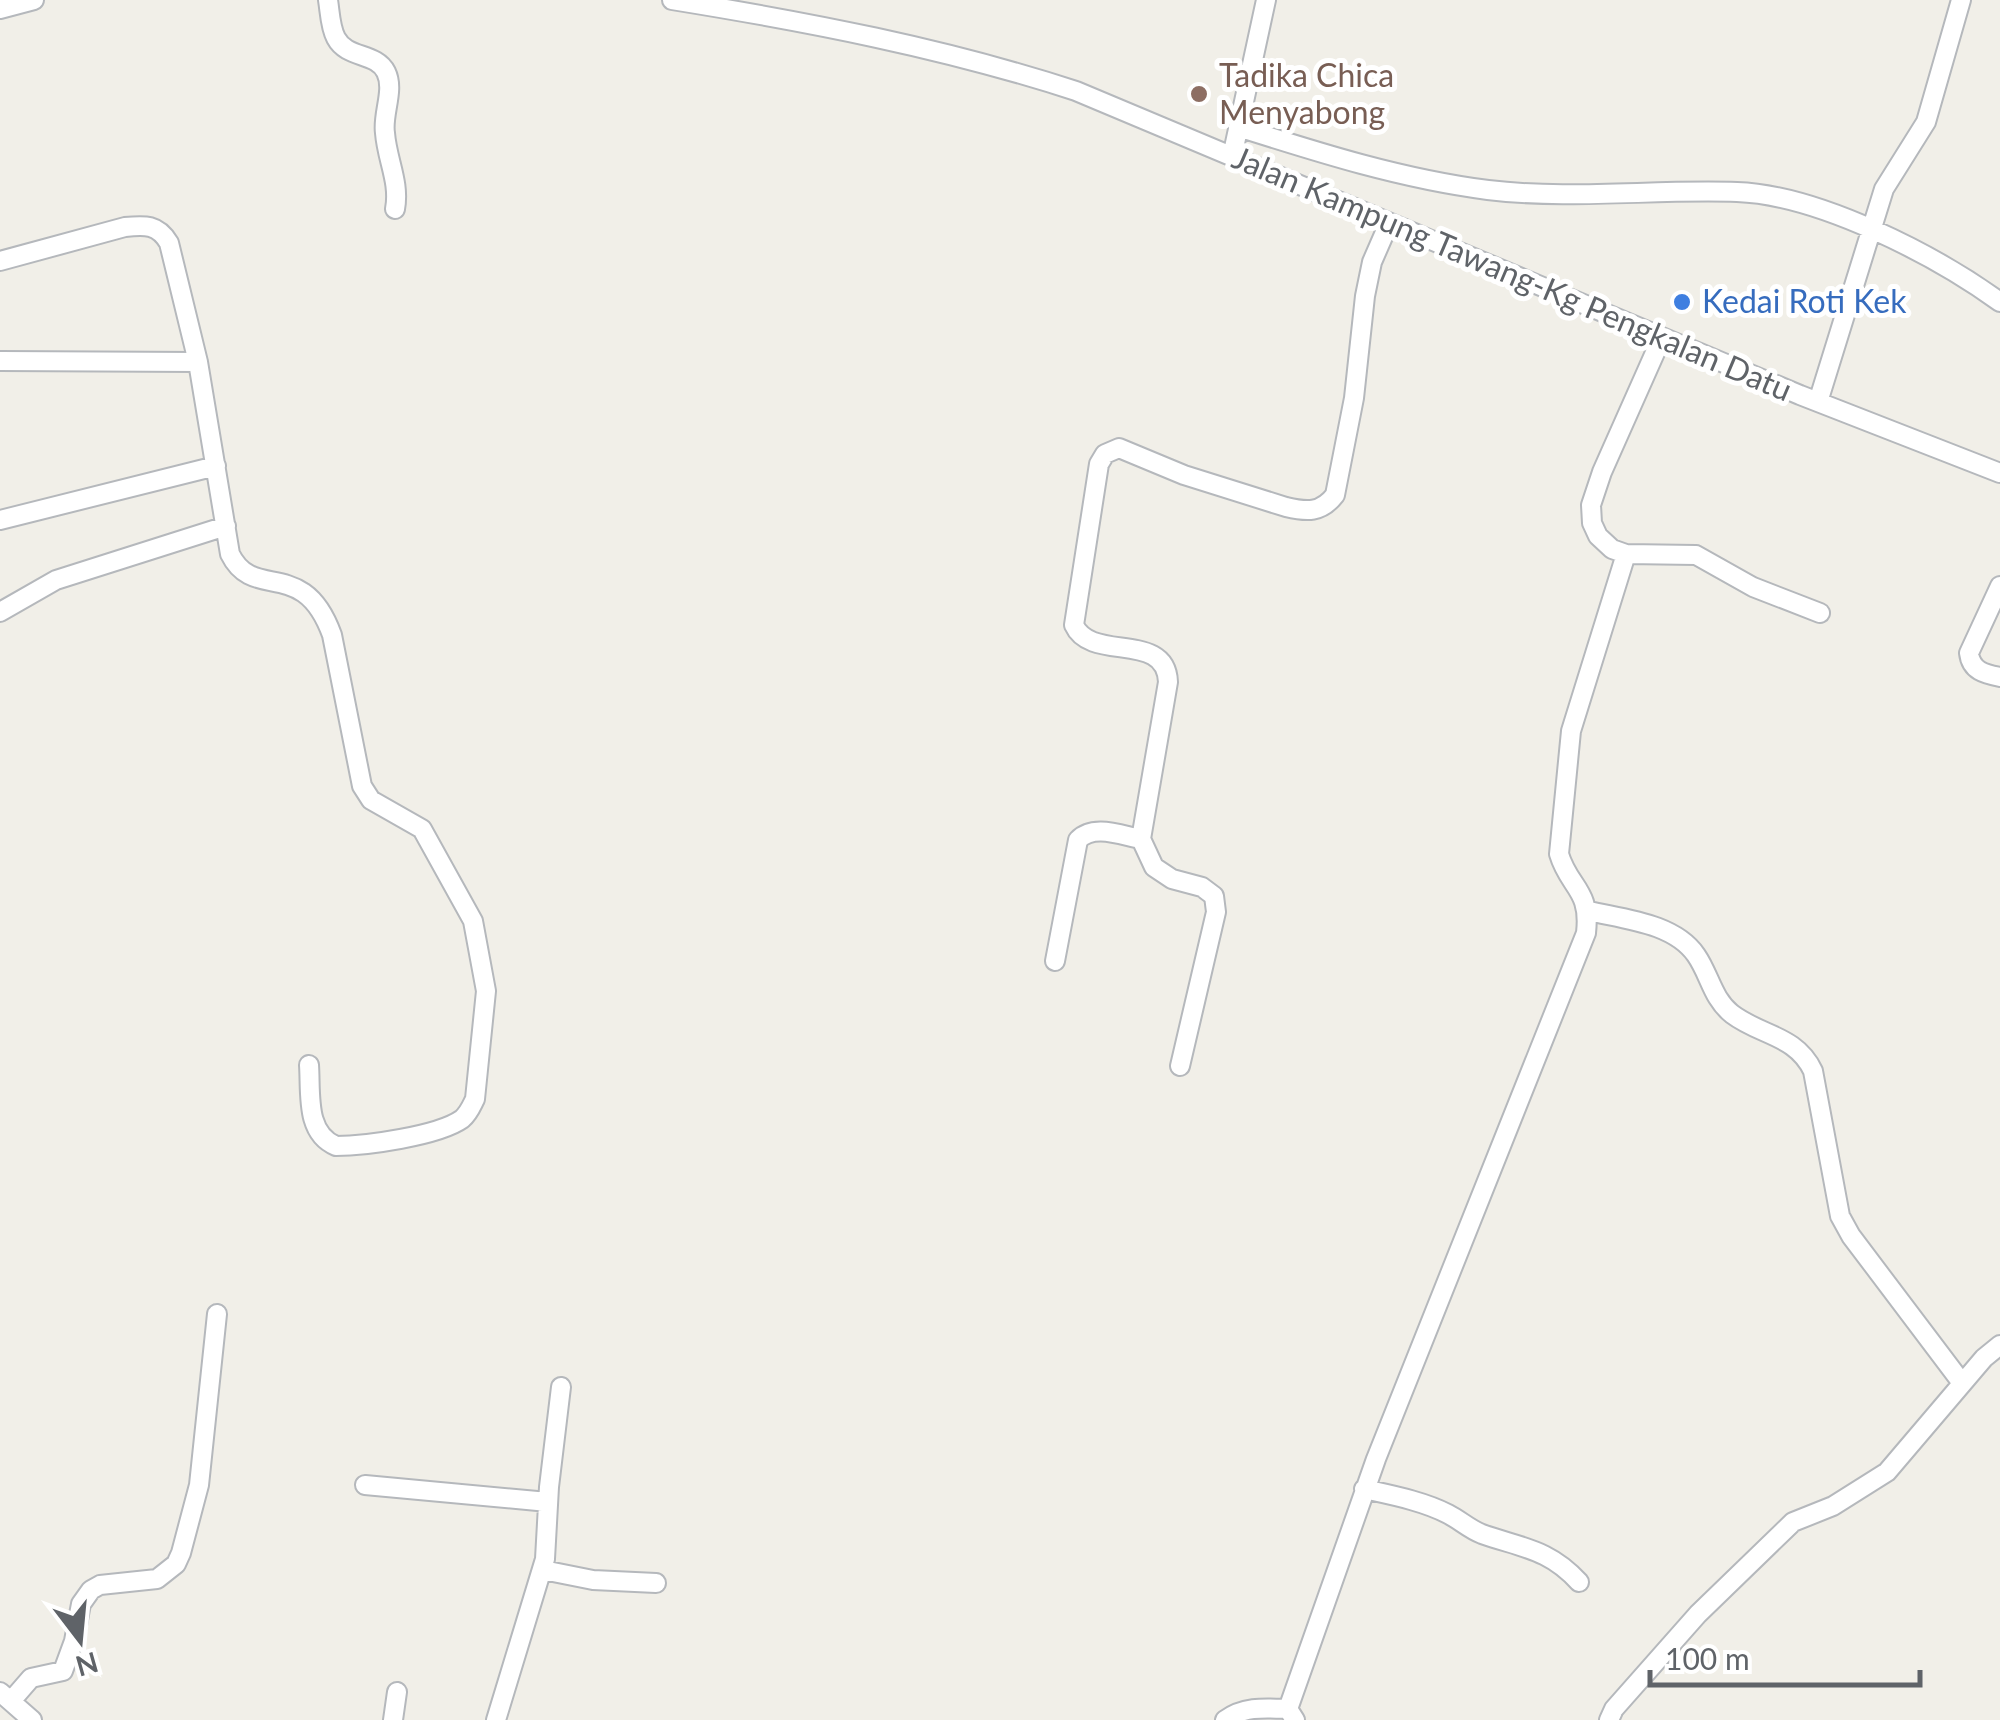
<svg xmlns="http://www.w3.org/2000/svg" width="2000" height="1720" viewBox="0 0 2000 1720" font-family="Lato,sans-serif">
<rect width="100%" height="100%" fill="#f1efe8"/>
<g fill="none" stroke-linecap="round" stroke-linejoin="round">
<!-- minor casing -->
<g stroke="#b5b8bc" stroke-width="22">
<path id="minor" d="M328,0C330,12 330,27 336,38C347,59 376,52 386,72C395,90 382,114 385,133C387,160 400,182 395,209
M672,0C808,22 944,48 1076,91L1800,395L2000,473
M0,9L34,0
M1238,127C1320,153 1402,179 1488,190C1571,200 1654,189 1737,192C1819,195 1935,255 2000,302
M1232,157L1266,0
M0,261L125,227C145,225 158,224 169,243L198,362L230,554C254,603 303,555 332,635L362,786L371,800L422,829L473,921L486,991L475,1099C471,1107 469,1113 462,1119C438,1136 365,1146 336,1146C305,1133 311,1093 309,1065
M1662,337L1602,472L1591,505L1592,523L1598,536L1612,549L1626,554L1696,555L1753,587L1820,613
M0,361L198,362
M1818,402L1884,189L1926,122L1961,0
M0,520L216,466
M2000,586L1969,653C1971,671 1985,674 2000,677
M0,612L56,580L226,526
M1589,911C1623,919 1674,923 1696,955C1710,975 1712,998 1732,1014C1761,1036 1796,1035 1813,1071L1840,1216L1851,1236L1962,1383
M1055,961L1078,840C1093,824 1120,835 1141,839
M1180,1066L1216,912L1214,896L1202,887L1172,879L1154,867L1141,839L1168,682C1166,630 1091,663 1074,625L1099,464L1105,454L1119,448L1184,475L1286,507C1307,512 1321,513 1335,495L1354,398L1365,296L1372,262L1389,223
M365,1485L548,1502
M1364,1489C1391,1495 1423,1501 1448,1514C1460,1520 1469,1529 1482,1534C1522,1548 1549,1549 1579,1582
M543,1570L593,1580L656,1583
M0,1692L32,1720
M11,1701L31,1678L63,1671L74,1641L81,1604L91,1590L100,1585L157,1579L176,1564L181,1553L199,1485L217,1314
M1288,1709L1376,1459L1586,933C1591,889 1569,888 1559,854L1571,731L1626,554
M393,1720L397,1692
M496,1720L545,1559L549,1487L561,1387
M1225,1720C1244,1706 1265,1708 1288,1709L1295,1720
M1609,1720L1614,1709L1698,1614L1793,1522L1833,1506L1887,1472L1984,1358L2000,1345"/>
</g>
<!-- minor -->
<use href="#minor" stroke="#fff" stroke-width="18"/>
</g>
<!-- markers -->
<circle fill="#8d6e63" stroke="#fff" stroke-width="4" cx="1199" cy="94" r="10"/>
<circle fill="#3f7fe0" stroke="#fff" stroke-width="4" cx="1682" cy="302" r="10"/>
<g text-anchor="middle" stroke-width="10" stroke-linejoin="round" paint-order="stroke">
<!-- education labels -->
<g font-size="32" fill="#785e54" stroke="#fff" text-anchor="start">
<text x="1219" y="87">Tadika Chica<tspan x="1219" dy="37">Menyabong</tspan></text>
</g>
<!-- street labels -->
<g font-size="32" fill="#5f6368" stroke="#fff">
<text transform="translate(1512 274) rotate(23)" y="11">Jalan Kampung Tawang-Kg Pengkalan Datu</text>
</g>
<!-- shop labels -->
<g font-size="32" fill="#366cbe" stroke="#fff" text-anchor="start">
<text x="1702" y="313">Kedai Roti Kek</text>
</g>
</g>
<!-- north arrow -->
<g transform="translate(80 1640) rotate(164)" stroke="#ffffff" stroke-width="8" paint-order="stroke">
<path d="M0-8L18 38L0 25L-18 38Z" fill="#5f6368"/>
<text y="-15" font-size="28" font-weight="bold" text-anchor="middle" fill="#5f6368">N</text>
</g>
<!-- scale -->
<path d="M1650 1670v15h270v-15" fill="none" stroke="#5f6368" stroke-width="5"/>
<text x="1665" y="1670" font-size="30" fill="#5f6368" stroke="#ffffff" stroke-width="8" paint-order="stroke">100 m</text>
</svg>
